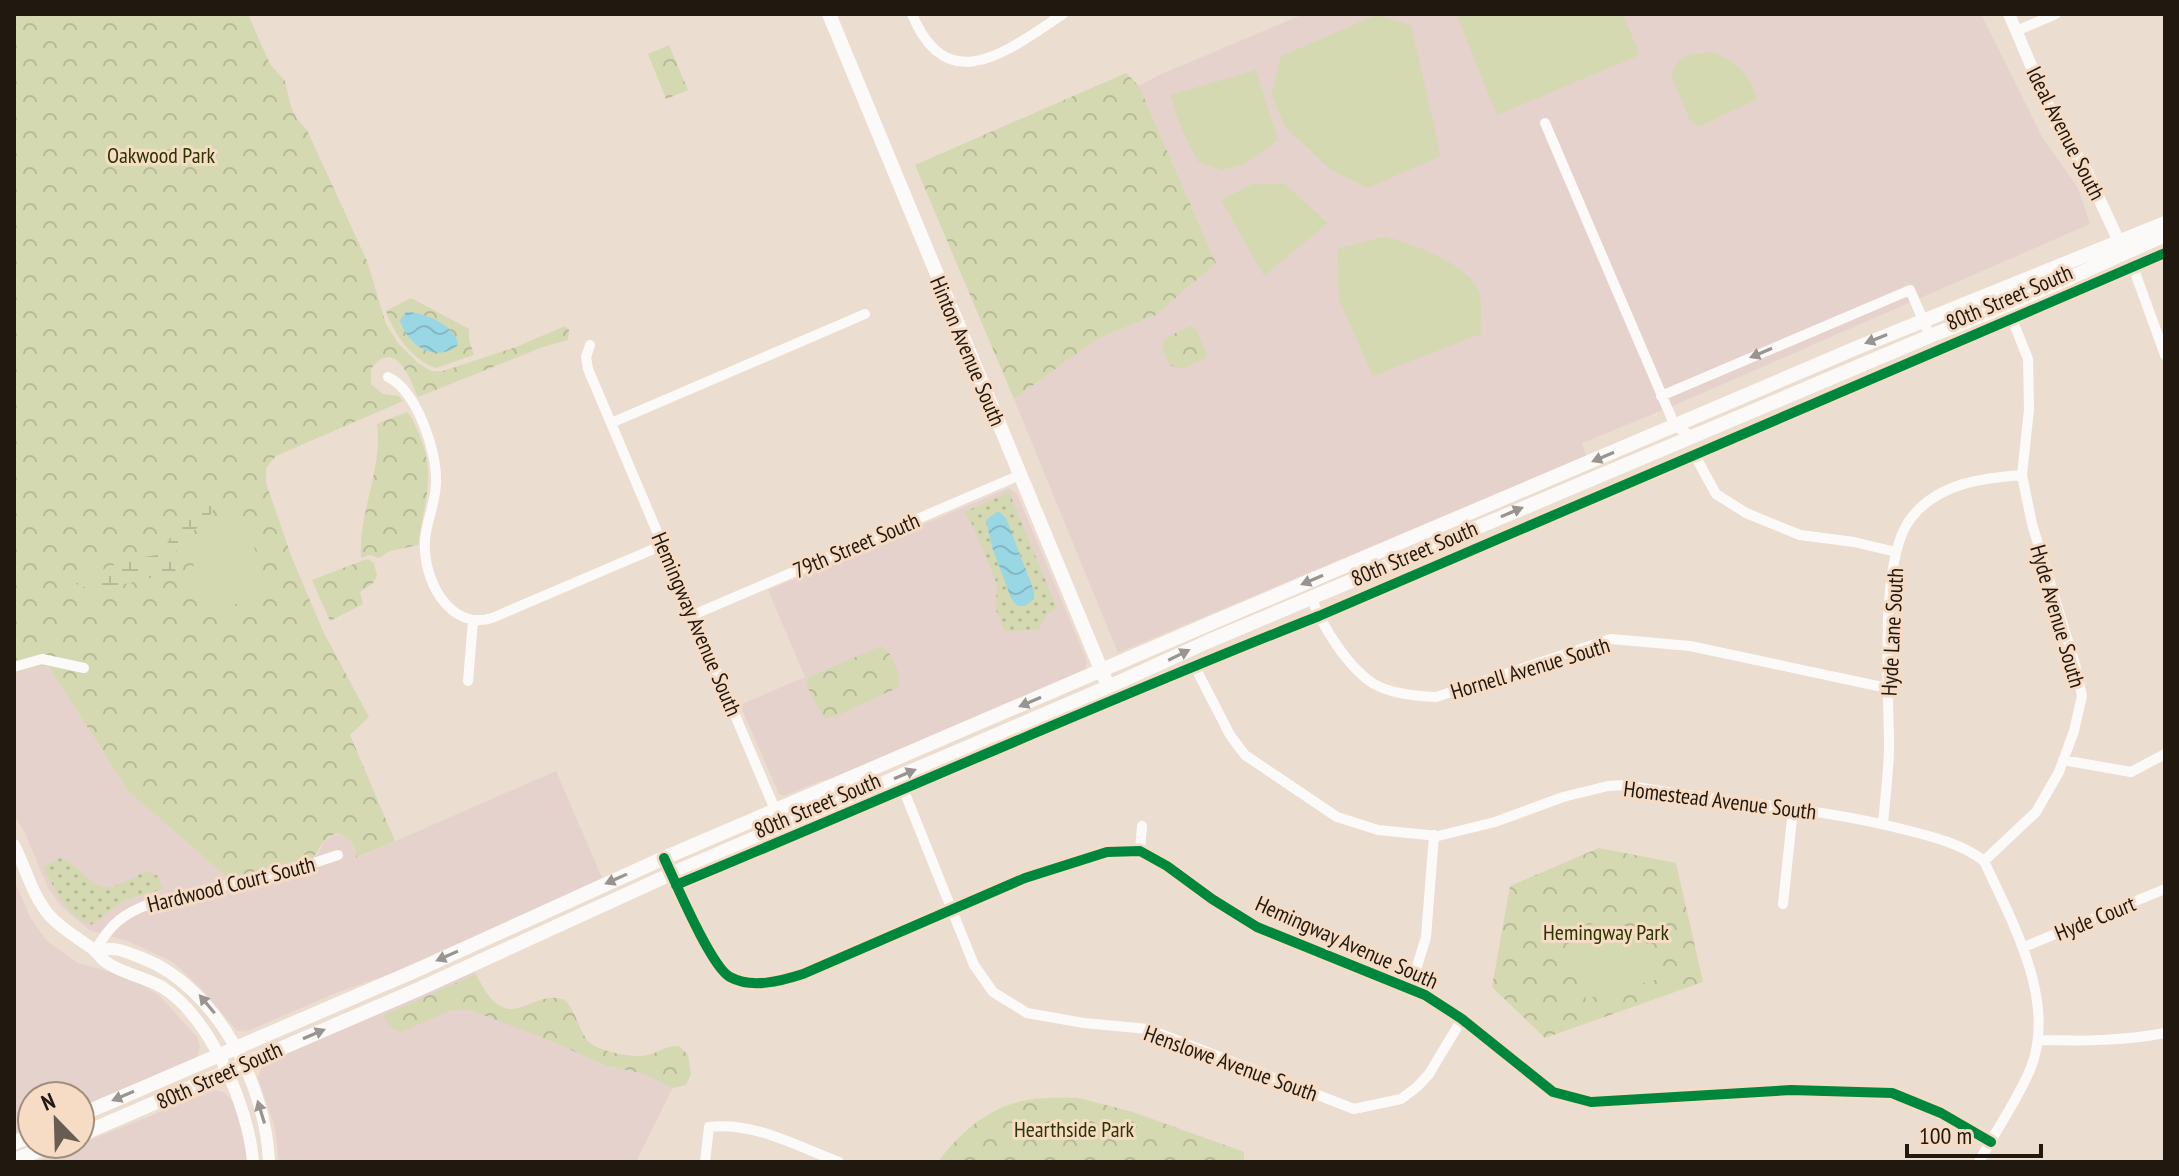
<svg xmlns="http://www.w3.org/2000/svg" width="2179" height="1176" viewBox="0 0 2179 1176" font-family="'PT Sans Narrow',sans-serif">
<defs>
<pattern id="grass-dots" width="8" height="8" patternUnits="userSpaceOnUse" patternTransform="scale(2)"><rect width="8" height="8" fill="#d5d9b2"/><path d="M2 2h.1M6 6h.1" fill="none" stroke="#b7ba98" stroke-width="1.8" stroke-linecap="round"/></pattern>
<pattern id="forest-crowns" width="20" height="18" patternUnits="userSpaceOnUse" patternTransform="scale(2)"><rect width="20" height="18" fill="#d5d9b2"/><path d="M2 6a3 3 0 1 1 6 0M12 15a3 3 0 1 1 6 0" fill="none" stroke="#b7ba98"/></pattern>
<pattern id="wetland-marsh" width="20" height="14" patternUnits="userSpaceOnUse" patternTransform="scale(2)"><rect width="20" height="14" fill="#d5d9b2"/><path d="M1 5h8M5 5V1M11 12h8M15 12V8" fill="none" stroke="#b7ba98"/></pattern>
<pattern id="water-waves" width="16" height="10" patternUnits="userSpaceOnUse" patternTransform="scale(2)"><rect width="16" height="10" fill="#99d7e4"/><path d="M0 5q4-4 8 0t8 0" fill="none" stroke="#84b8c3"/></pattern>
</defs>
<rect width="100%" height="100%" fill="#ebddd0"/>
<!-- commercial -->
<path fill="#e6d2cd" d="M1304,14H1981L2042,137L2078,188L2090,224L1675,405L1582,443L1586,456L1118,653L1014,399L1097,339L1156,315L1216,263L1139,86L1159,75Z
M1009,488L1017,494L1087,661L1086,670L844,775L818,782L784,796L779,794L740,705L805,677L768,590Z
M48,666L129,792L228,878L313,857L318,854L324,841L334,835H344L352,841L357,858L556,771L603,880L399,971L336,993L250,1030L237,1031L200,987L171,961L130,942L89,930L61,906L48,888L25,833L14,815V675L34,667Z
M14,880L31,919L48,942L78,963L129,977L159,995L197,1037L200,1047L197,1057L80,1108V1096H32V1128L14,1133Z
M474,970L487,1001L674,1085L636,1162H279L275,1128L258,1078L263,1064Z
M215,1090L224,1092L233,1102L242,1131L248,1162H35Z"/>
<!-- grass -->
<path fill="url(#grass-dots)" d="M1009,492L1057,608L1047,614L1038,631C1026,628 1014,634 1004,630L996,610L997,584L973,526L964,512Z
M59,858C78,861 91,891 110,887C122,885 135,876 147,871L158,876L163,889L125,900L91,925C66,916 54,889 44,867Z"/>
<!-- forest -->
<path fill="url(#forest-crowns)" d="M14,14H248L270,64L285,81L291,107L297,119L307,130L367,261L386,324L398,343L418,363L431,371H443L516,347L565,326L569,330L568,340L543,347L418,397C410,379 395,336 371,369V384L383,394L399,396L403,401L276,456L266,468V483L292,558L323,631L369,717L350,735L395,841L356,858C357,841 340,825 325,840C319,845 319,852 313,857L228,878L129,792L48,666L34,667L14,675Z
M669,45L688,90L666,99L648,54Z
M1126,73L1139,86L1216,263L1156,315L1097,339L1014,399L915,165Z
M411,298L469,329V340L474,355L436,368C413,361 393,333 386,311Z
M1190,326L1196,329L1207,354L1205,359L1182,369L1169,365L1162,347L1165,338Z
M407,412C413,418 415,426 419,434C437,477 424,502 418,545L390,551L379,558L370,555L361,558C358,513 383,469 377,424Z
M367,559L374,563L377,576L373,583L360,592L363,604L330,621L312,580Z
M881,646C893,653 901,674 899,687L836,716L823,718L807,686L808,677Z
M1599,848L1676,863L1703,982L1545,1038L1492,987L1510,886Z
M476,974C509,1043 530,986 565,1000C576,1011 578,1028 587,1040C595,1051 635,1059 648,1055C659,1052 667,1045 679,1046L688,1055L691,1074L686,1085L673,1088L645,1074L607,1066L549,1040L467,1009L450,1011L401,1032L392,1028L382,1016Z
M1079,1098L1133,1112L1244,1152V1162H938C959,1133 991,1105 1028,1100C1045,1097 1062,1098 1079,1098Z"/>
<!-- wetland -->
<path fill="url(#wetland-marsh)" d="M202,503L210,504L213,511C200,531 166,543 176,572L174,576C168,578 162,576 155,577C129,582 105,592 79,586L73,581V576L81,571H100L126,560L156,555L164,548L188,510Z"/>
<!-- pitch -->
<path fill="#d5d9b2" d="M1456,14H1623L1640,55L1497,115Z
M1376,15L1411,25L1441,156L1368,188L1331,170L1285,127L1271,94L1281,56Z
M1714,52C1735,61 1752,76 1757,99L1699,127L1690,121L1671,75C1679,52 1691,54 1714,52Z
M1256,70L1278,140L1247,163L1222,170L1198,162L1180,126L1170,95Z
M1252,184H1285L1328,223L1264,276L1221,200Z
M1385,236C1412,244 1465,262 1478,289C1483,300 1480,321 1481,334L1373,376L1339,300L1337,249Z
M245,520L268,588L266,593L206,615C175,572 199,535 245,520Z
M1616,922C1644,936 1655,947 1662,978L1586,999L1569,936L1585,925Z"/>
<!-- water -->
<path fill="url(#water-waves)" d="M406,312C423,311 458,327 458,345C435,364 407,345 400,320Z
M998,511L1006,518L1034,591V599L1025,606L1016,605L1011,598L992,547L986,520Z"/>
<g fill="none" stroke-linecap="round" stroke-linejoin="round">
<!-- minor -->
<path stroke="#fcfaf8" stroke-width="10" d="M912,14C948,102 1011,48 1063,14
M2016,31L2056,14
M1545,123L1675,426L1691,436
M2133,267L2165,355
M590,345L586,357L588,369L782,826
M388,377C417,391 438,453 436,484C435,507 423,528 425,551C427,586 452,630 492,618L663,545
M1661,396L1910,290L1930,336
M611,423L865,314
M1694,454L1716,494L1746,513L1800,535L1854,542L1896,552
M1311,597C1322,626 1348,668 1374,684C1392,694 1416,696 1436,697L1611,639L1690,646L1887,688
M693,615L1020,475
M1194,665L1230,735L1245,755L1337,817L1378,830L1438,836L1495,822L1563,797L1608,786L1625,785C1719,803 1817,806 1910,831C1934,837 1964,845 1984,861
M14,667L42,659L84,668
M468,681L473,621
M2063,760L2131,772L2165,754
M904,791L974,965L993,992L1027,1013L1084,1023L1148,1029L1354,1109L1401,1099L1417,1087L1429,1074L1462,1019
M1883,824C1885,798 1889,771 1889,745C1889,693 1878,556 1912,517C1939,483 1982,478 2022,475
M1140,851L1142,826
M664,858C675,881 711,967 730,977C752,989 781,981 803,974L1025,878L1107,852L1140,851L1167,866L1212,899L1257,927L1425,995L1462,1019L1553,1092L1591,1102L1791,1090L1892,1093L1941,1113L1991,1142
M1984,861L2036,812L2059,772L2074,731L2082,696L2075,664L2032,524L2022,475L2029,409L2028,359L2000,289
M676,885C891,796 1103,701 1319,616L2165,253
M1783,904L1793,809
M2024,947L2165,889
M95,951C110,924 124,913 152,903L305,866L338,855
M1410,989L1426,937L1434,835
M2040,1040C2082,1041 2123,1041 2165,1033
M705,1162L709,1127C756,1122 796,1146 839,1162
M1979,1162C1995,1131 2016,1103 2030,1070C2058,1002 2012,922 1984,861"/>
<!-- tertiary -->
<path stroke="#fcfaf8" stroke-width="12" d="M2009,14L2056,124L2084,166L2122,248
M14,845C26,868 32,896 50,916C63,930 78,938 93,949C98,953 101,959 106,962C120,973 145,977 162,987C210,1017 249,1107 253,1162
M95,951C116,946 123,951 142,958C217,987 266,1085 269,1162"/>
<!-- secondary -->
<path stroke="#fcfaf8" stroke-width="14" d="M829,14L1105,679
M80,1115L417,970L664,858L1218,620L1861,346L2165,223
M80,1135L419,989L671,874L1108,687L1207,642L1930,336L2007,306L2165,235
M14,1143L32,1135
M14,1160L56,1144"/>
<!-- cycleway casing -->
<g stroke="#f6dcc5" stroke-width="15">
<path id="cycleway" d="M664,858C675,881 711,967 730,977C752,989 781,981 803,974L1025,878L1107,852L1140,851L1167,866L1212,899L1257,927L1425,995L1462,1019L1553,1092L1591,1102L1791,1090L1892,1093L1941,1113L1991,1142
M676,885C891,796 1103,701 1319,616L2165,253"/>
</g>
<!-- cycleway -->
<use href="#cycleway" stroke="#00873e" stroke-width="10"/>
</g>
<!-- one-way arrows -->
<defs><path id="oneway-solid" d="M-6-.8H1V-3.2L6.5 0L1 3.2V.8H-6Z" transform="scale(2)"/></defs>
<g fill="#999490">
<use href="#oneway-solid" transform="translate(1876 339) rotate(158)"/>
<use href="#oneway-solid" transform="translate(1761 353) rotate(157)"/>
<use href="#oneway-solid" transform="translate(1603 457) rotate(157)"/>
<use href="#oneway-solid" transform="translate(1512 512) rotate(-23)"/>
<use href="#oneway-solid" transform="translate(1312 580) rotate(157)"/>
<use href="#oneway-solid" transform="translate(1179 655) rotate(-26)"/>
<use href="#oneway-solid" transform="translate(1030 702) rotate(157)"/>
<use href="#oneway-solid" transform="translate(905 774) rotate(-23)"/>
<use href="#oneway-solid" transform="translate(616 879) rotate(156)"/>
<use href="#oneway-solid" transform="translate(447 956) rotate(156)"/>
<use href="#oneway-solid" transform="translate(207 1004) rotate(-130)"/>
<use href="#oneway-solid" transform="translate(314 1034) rotate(-23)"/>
<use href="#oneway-solid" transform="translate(123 1096) rotate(157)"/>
<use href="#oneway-solid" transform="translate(261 1112) rotate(-107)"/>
</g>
<g text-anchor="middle" stroke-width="6" stroke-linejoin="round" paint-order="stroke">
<!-- street labels -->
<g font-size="22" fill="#211810" stroke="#f6dcc5">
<text transform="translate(2066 133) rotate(63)" y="8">Ideal Avenue South</text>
<text transform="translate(2009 297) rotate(-23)" y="8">80th Street South</text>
<text transform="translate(968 351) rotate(67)" y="8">Hinton Avenue South</text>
<text transform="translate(856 545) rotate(-23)" y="8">79th Street South</text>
<text transform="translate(1414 553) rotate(-23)" y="8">80th Street South</text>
<text transform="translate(2058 616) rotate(74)" y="8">Hyde Avenue South</text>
<text transform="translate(697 624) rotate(67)" y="8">Hemingway Avenue South</text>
<text transform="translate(1892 632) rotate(-87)" y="8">Hyde Lane South</text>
<text transform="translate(1530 668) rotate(-17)" y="8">Hornell Avenue South</text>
<text transform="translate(1720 800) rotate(7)" y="8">Homestead Avenue South</text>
<text transform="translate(817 805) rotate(-23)" y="8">80th Street South</text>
<text transform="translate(231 884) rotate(-14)" y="8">Hardwood Court South</text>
<text transform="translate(2095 918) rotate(-22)" y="8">Hyde Court</text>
<text transform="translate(1347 942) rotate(24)" y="8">Hemingway Avenue South</text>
<text transform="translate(1231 1063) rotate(20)" y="8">Henslowe Avenue South</text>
<text transform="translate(219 1075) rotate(-24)" y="8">80th Street South</text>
</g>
<!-- park labels -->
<g font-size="22" fill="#2a3500" stroke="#f6dcc5">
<text x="161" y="163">Oakwood Park</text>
<text x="1606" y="940">Hemingway Park</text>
<text x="1074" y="1137">Hearthside Park</text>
</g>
</g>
<!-- border -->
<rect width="2179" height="1176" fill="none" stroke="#211810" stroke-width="32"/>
<!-- north arrow -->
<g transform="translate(56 1120) rotate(337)"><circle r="38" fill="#f6dcc5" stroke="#a18e7d" stroke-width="2"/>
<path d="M0-6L14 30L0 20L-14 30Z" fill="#685d53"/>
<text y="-12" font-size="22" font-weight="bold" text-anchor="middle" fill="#211810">N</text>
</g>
<!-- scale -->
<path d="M1907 1144v12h134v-12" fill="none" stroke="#211810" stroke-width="4"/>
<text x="1919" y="1144" font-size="24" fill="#211810" stroke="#f6dcc5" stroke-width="6" paint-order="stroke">100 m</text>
</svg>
